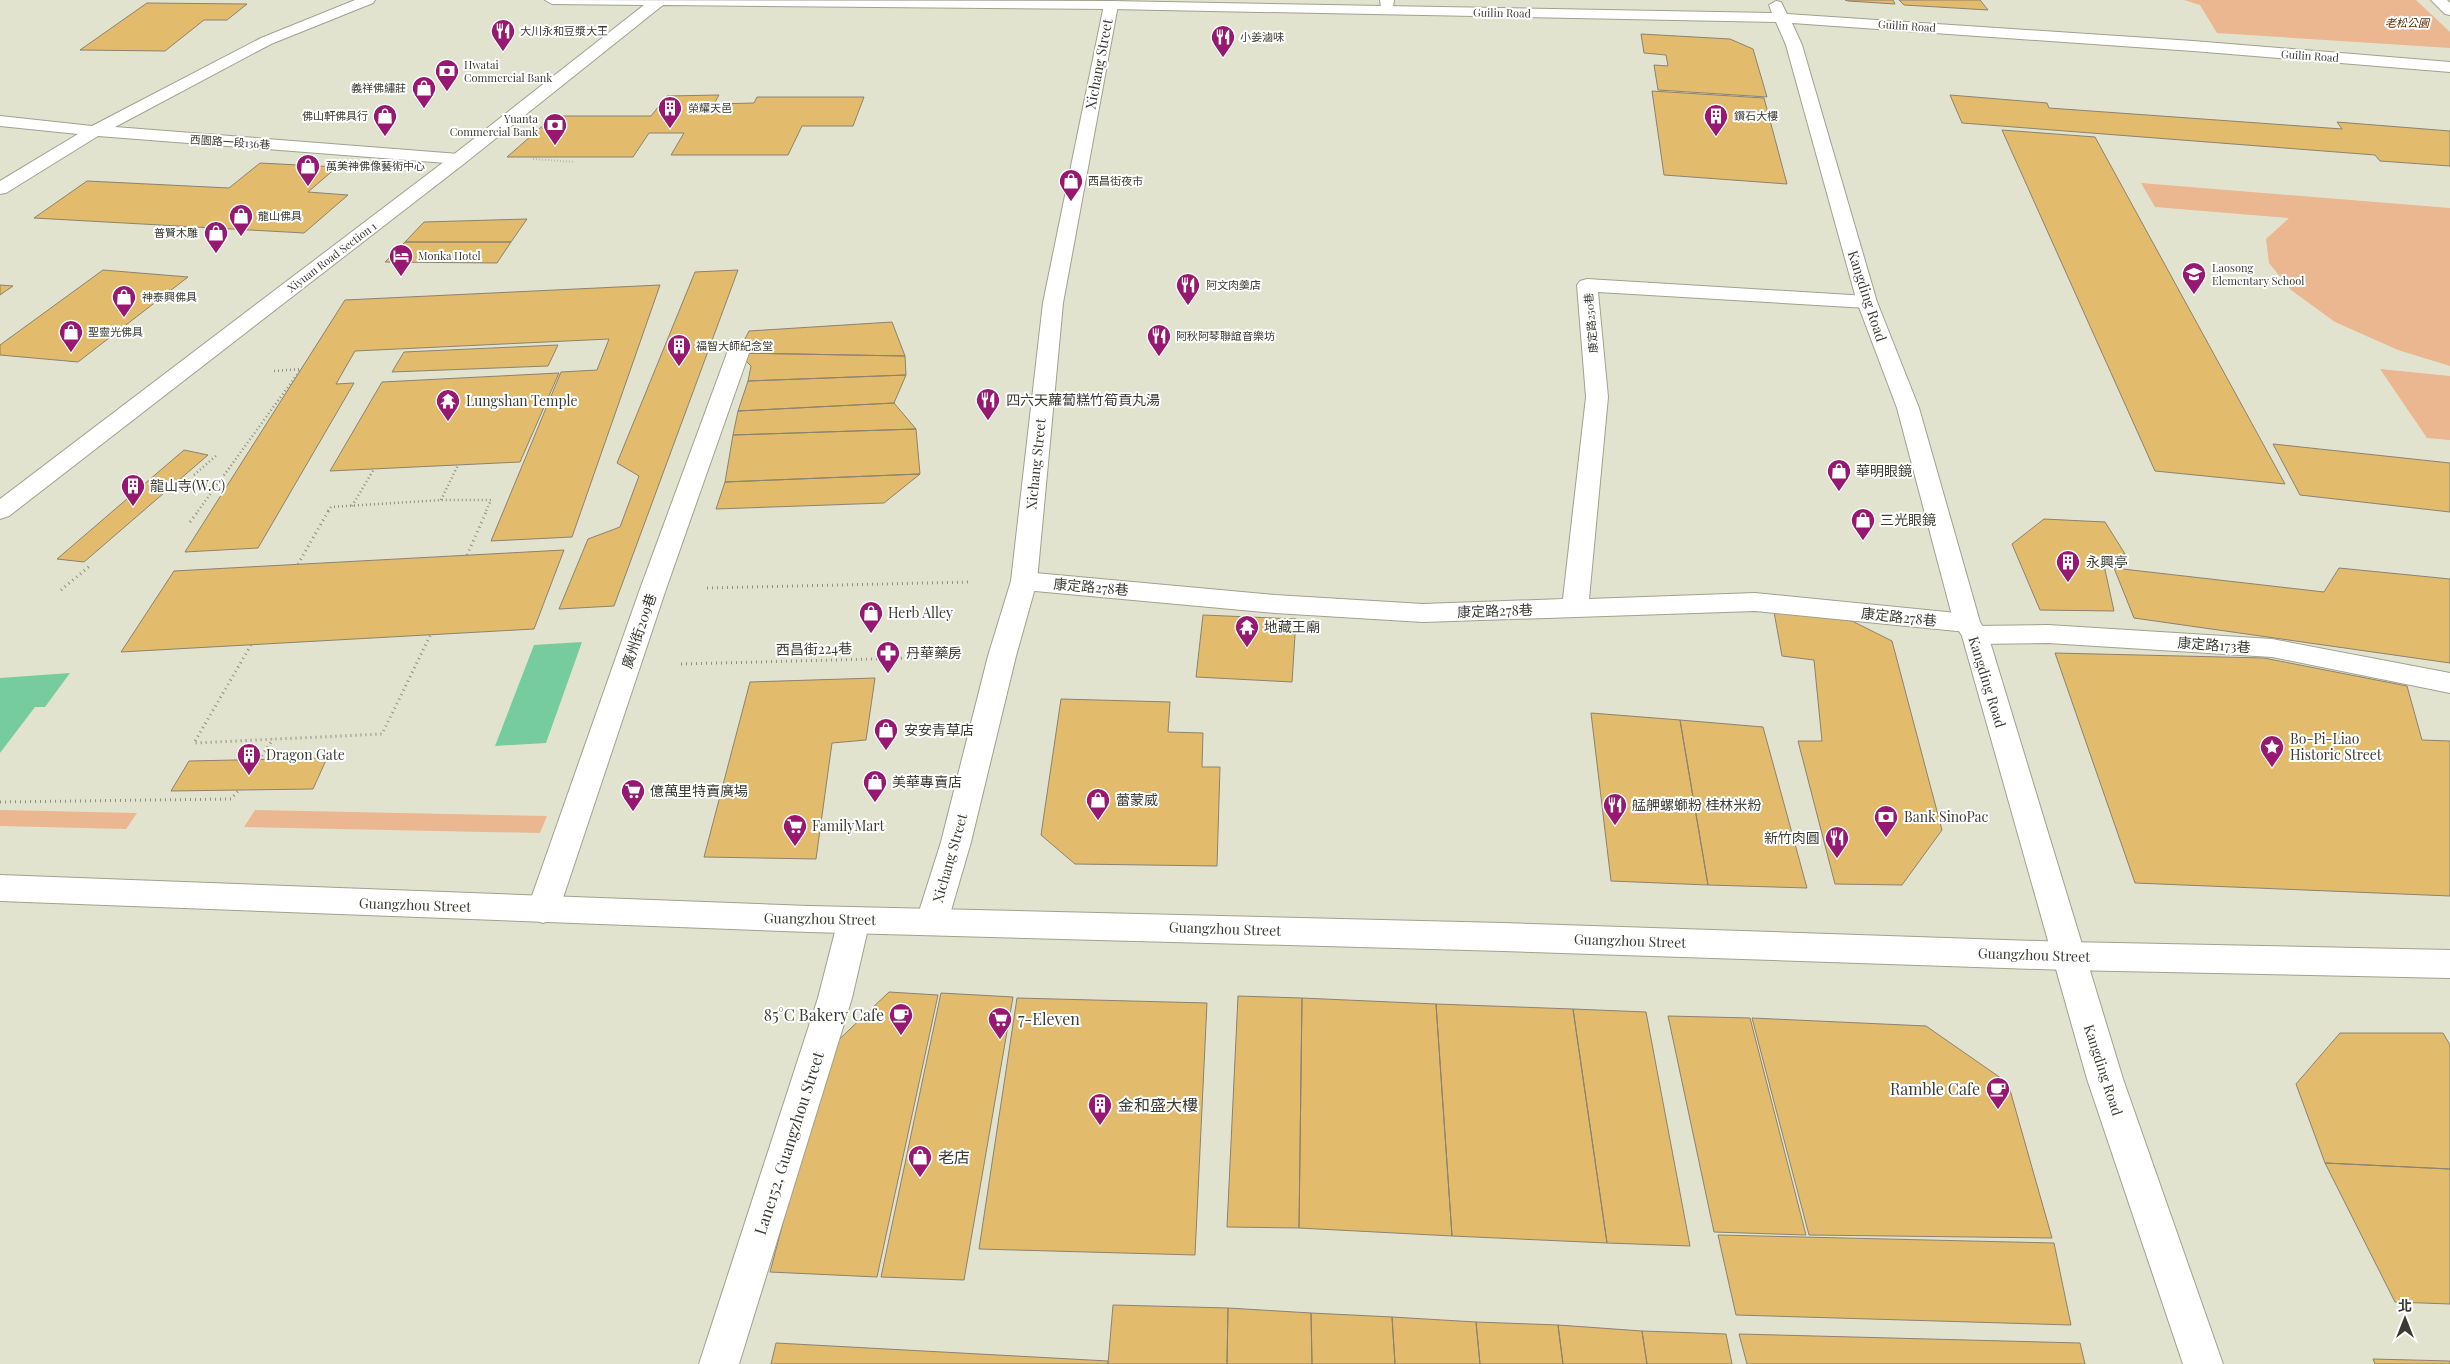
<svg xmlns="http://www.w3.org/2000/svg" width="2450" height="1364" viewBox="0 0 2450 1364" font-family="'Playfair Display','Noto Sans TC',serif">
<rect width="100%" height="100%" fill="#e2e3cf"/>
<!-- green -->
<path fill="#eab790" d="M2184,0H2416L2450,32V48L2217,33L2200,5Z
M2141,183L2450,208V366L2398,350L2335,322L2291,290L2269,263L2266,239L2289,218L2155,207Z
M2380,369L2450,376V440L2427,438Z
M0,810L137,813L126,829L0,826Z
M255,810L547,816L540,833L244,827Z"/>
<!-- water -->
<path fill="#76cc9e" d="M582,642L546,743L495,746L534,645Z
M70,673L45,707H35L0,753V678Z"/>
<!-- building -->
<path fill="#e2bb6c" stroke="#8b8270" d="M1845,0H1893L1895,4L1848,1Z
M1899,0H1980L1988,10L1904,5Z
M147,3L247,4L227,20H204L165,51L80,50Z
M1641,34L1730,39L1753,49L1767,97L1658,90L1654,65L1668,66L1666,55L1644,53Z
M1652,91L1764,98L1787,184L1664,175Z
M719,95L714,104L754,103L757,97H864L853,126H802L788,155H671L684,133H649L633,157H507L554,116H651L667,96Z
M1950,95L2047,103L2049,108L2342,129L2337,122L2450,131V166L2380,161L2375,155L1962,123Z
M2002,130L2095,137L2285,484L2155,471Z
M260,163L337,167L308,192L348,195L304,233L34,218L87,181L229,188Z
M527,219L511,242H405L424,222Z
M405,242H511L497,263L385,262Z
M103,270L188,277L78,362L0,355V345Z
M738,270L614,606L559,609L588,539L620,527L639,476L617,463L695,272Z
M0,285L13,286L0,295Z
M660,285L572,537L491,541L561,372L597,370L609,339L355,351L336,384L354,383L258,548L185,552L345,300Z
M892,322L905,356L738,353L749,331Z
M558,345L548,366L392,372L404,352Z
M738,353L905,356L906,375L748,381L751,366Z
M559,373L520,462L330,471L382,382Z
M906,375L894,403L738,411L748,381Z
M894,403L916,429L733,435L738,411Z
M916,429L920,474L725,482L733,435Z
M2273,444L2450,463V512L2300,495Z
M184,450L208,455L84,562L57,559Z
M920,474L884,503L716,509L725,482Z
M2044,519L2105,522L2125,554L2102,556L2114,611L2040,610L2012,544Z
M564,550L534,629L121,652L174,571Z
M2114,568L2324,592L2339,568L2450,579V663L2134,618Z
M1774,612L1852,621L1892,641L1942,830L1902,885L1835,884L1798,741H1822L1814,660L1782,656Z
M1203,615L1296,619L1292,682L1196,677Z
M2055,653L2264,658L2407,686L2422,740L2450,741V896L2135,883Z
M875,678L866,740L832,743L816,859L704,857L750,682Z
M1061,699L1170,702L1168,732L1203,733L1202,767H1220L1217,866L1075,864L1041,835Z
M1591,713L1680,720L1708,885L1611,881Z
M1680,720L1763,727L1807,888L1708,885Z
M327,758L313,789L171,791L189,761Z
M889,992L938,995L877,1277L770,1272L829,1049Z
M941,993L1013,997L964,1280L881,1277Z
M1238,996L1302,998L1299,1228L1227,1227Z
M1017,998L1207,1003L1195,1255L979,1249Z
M1302,998L1436,1004L1452,1236L1299,1228Z
M1436,1004L1573,1009L1607,1243L1452,1236Z
M1573,1009L1646,1012L1690,1246L1607,1243Z
M1668,1016L1750,1018L1806,1235L1714,1232Z
M1752,1018L1926,1026L2008,1083L2052,1238L1809,1235Z
M2340,1033H2443L2450,1045V1169L2325,1163L2296,1084Z
M2325,1163L2450,1169V1304L2395,1302Z
M1718,1235L2054,1243L2071,1325L1736,1315Z
M1113,1305L1228,1308L1227,1364H1108Z
M1228,1308L1311,1313L1312,1364H1227Z
M1311,1313L1392,1317L1395,1364H1312Z
M1392,1317L1476,1322L1480,1364H1395Z
M1476,1322L1558,1325L1563,1364H1480Z
M1558,1325L1642,1331L1647,1364H1563Z
M1642,1331L1726,1334L1732,1364H1647Z
M1739,1334L2080,1343L2085,1364H1747Z
M776,1343L1108,1361V1364H771Z
M2373,1359L2450,1361V1364H2375Z"/>
<g fill="none" stroke-linecap="round" stroke-linejoin="round">
<!-- service casing -->
<g stroke="#a0a18e" stroke-width="2">
<path id="service" d="M355,0H375L373,3L271,44L115,127L459,154L465,155L468,159L465,163L459,164L98,136L6,193L0,194V181L78,134L0,126V116L92,126L261,38Z
M1380,0H1394L1392,14H1382Z
M1587,279L1867,296L1874,298L1877,302L1874,306L1867,308L1598,292L1608,397L1589,599L1755,593L1967,614L1976,617L1980,623L1976,629L1967,632L1755,611L1423,622L1275,613L1024,590L1015,587L1011,581L1015,575L1024,572L1275,595L1423,604L1563,599L1586,397L1577,285L1580,281Z
M738,347L746,348L749,353L666,589L559,910L554,919L543,923L532,919L527,910L640,589L727,353L730,348Z
M854,907L865,911L870,920L852,998L739,1364H699L818,998L838,920L843,911Z"/>
</g>
<!-- pedestrian casing -->
<g stroke="#a0a18e" stroke-width="2">
<path id="pedestrian" d="M1111,1L1118,5L1063,303L1037,581L1016,656L971,842L948,921L943,930L932,934L921,930L916,921L941,842L988,656L1011,581L1043,303L1104,5Z"/>
</g>
<!-- minor casing -->
<g stroke="#a0a18e" stroke-width="2">
<path id="minor" d="M2431,0H2447L2450,3V15L2445,14Z
M2048,625L2272,639L2450,673V693L2272,657L2048,643L1975,644L1966,642L1962,635L1966,628L1975,626Z
M0,875L809,906L1503,923L2067,942L2450,950V978L2067,970L1503,951L809,932L0,901Z"/>
</g>
<!-- tertiary casing -->
<g stroke="#a0a18e" stroke-width="2">
<path id="tertiary" d="M545,0L1111,1L1772,13L1769,5L1776,1L1781,2L1787,14L2193,41L2450,62V72L2193,51L1792,23L1802,45L1877,302L1919,408L1980,622L1988,635L2123,1079L2223,1364H2183L2087,1079L1962,636L1954,623L1897,408L1857,302L1786,45L1776,22L1111,9L663,5L465,163L9,516L0,519V499L453,155L644,5L552,4Z"/>
</g>
<!-- path-far2 -->
<path stroke="#8e8f81" stroke-width="2" stroke-dasharray="0.5 2.5" stroke-linecap="butt" d="M533,159L575,162"/>
<!-- path-far1 -->
<path stroke="#8e8f81" stroke-width="2.5" stroke-dasharray="1 3" stroke-linecap="butt" d="M274,371L301,369
M194,475L218,454
M441,500L458,465
M352,506L374,469
M198,511L301,369
M328,511L331,507L441,500H491L486,511"/>
<!-- path -->
<path stroke="#8e8f81" stroke-width="3" stroke-dasharray="1 4" stroke-linecap="butt" d="M190,522L199,510
M467,555L487,510
M298,564L329,510
M707,588L971,582
M61,590L91,565
M251,645L194,743L382,734L431,634
M681,664L949,657
M259,760L273,739
M0,802L231,799L239,790"/>
<!-- service -->
<use href="#service" fill="#fff" fill-rule="evenodd"/>
<!-- pedestrian -->
<use href="#pedestrian" fill="#fff" fill-rule="evenodd"/>
<!-- minor -->
<use href="#minor" fill="#fff" fill-rule="evenodd"/>
<!-- tertiary -->
<use href="#tertiary" fill="#fff" fill-rule="evenodd"/>
</g>
<!-- icons -->
<defs>
<g id="restaurant-pin" transform="scale(1.25)"><path d="M0 17L-7.5 6A9.5 9.5 0 1 1 7.5 6Z" fill="#961870" stroke="#fff"/><path d="M-5-6h1v4h1v-4h1v4h1v-4h1v5L-1.5 .5V6h-2V.5L-5-1ZM5-6V6H3V1.5H1.5Q1.5-4 5-6Z" fill="#fff"/></g>
<g id="bank-pin" transform="scale(1.25)"><path d="M0 17L-7.5 6A9.5 9.5 0 1 1 7.5 6Z" fill="#961870" stroke="#fff"/><path d="M-6-4H6V4H-6ZM0-2.3a2.3 2.3 0 1 0 0 4.6a2.3 2.3 0 1 0 0-4.6Z" fill="#fff"/></g>
<g id="shop-pin" transform="scale(1.25)"><path d="M0 17L-7.5 6A9.5 9.5 0 1 1 7.5 6Z" fill="#961870" stroke="#fff"/><path d="M-5-2.5h2.3a2.7 3.5 0 0 1 5.4 0H5L5.5 6h-11ZM-1.5-2.5h3a1.5 2.3 0 0 0-3 0Z" fill="#fff"/></g>
<g id="building-pin" transform="scale(1.25)"><path d="M0 17L-7.5 6A9.5 9.5 0 1 1 7.5 6Z" fill="#961870" stroke="#fff"/><path d="M-4-6H4V6H1V3H-1V6H-4ZM-2.5-4.3h1.7v1.8h-1.7ZM.8-4.3h1.7v1.8H.8ZM-2.5-1h1.7V.8h-1.7ZM.8-1h1.7V.8H.8Z" fill="#fff"/></g>
<g id="hotel-pin" transform="scale(1.25)"><path d="M0 17L-7.5 6A9.5 9.5 0 1 1 7.5 6Z" fill="#961870" stroke="#fff"/><path d="M-6-4.5h1.5V1H6V5H4.5V3h-9V5H-6ZM-4 0a1.8 1.8 0 1 1 3.6 0ZM.5 0V-2.5h3Q6-2.5 6 0Z" fill="#fff"/></g>
<g id="school-pin" transform="scale(1.25)"><path d="M0 17L-7.5 6A9.5 9.5 0 1 1 7.5 6Z" fill="#961870" stroke="#fff"/><path d="M0-5L7-2L0 1L-7-2ZM-4 1L0 2.5L4 1V4Q0 6-4 4Z" fill="#fff"/></g>
<g id="temple-pin" transform="scale(1.25)"><path d="M0 17L-7.5 6A9.5 9.5 0 1 1 7.5 6Z" fill="#961870" stroke="#fff"/><path d="M0-6L5-2H3V0L6.5 2.5H4V6H1.5V3h-3V6H-4V2.5H-6.5L-3 0V-2H-5Z" fill="#fff"/></g>
<g id="pharmacy-pin" transform="scale(1.25)"><path d="M0 17L-7.5 6A9.5 9.5 0 1 1 7.5 6Z" fill="#961870" stroke="#fff"/><path d="M-2-6h4v4h4v4h-4v4h-4v-4h-4v-4h4Z" fill="#fff"/></g>
<g id="sight-pin" transform="scale(1.25)"><path d="M0 17L-7.5 6A9.5 9.5 0 1 1 7.5 6Z" fill="#961870" stroke="#fff"/><path d="M0-6L1.8-2.2L6-1.7L2.9 1.2L3.7 5.4L0 3.3L-3.7 5.4L-2.9 1.2L-6-1.7L-1.8-2.2Z" fill="#fff"/></g>
<g id="supermarket-pin" transform="scale(1.25)"><path d="M0 17L-7.5 6A9.5 9.5 0 1 1 7.5 6Z" fill="#961870" stroke="#fff"/><path d="M-6-5.5h2.5l.6 2H6L4.5 2H-2.5L-4.4-4H-6ZM-1.5 3.2a1.3 1.3 0 1 0 .1 0ZM3 3.2a1.3 1.3 0 1 0 .1 0Z" fill="#fff"/></g>
<g id="cafe-pin" transform="scale(1.25)"><path d="M0 17L-7.5 6A9.5 9.5 0 1 1 7.5 6Z" fill="#961870" stroke="#fff"/><path d="M-5.5-4.5H6V0H3Q3 3.5 0 3.5H-2.5Q-5.5 3.5-5.5 0ZM3-3.2v2h1.7v-2ZM-6 4.5H4V6H-6Z" fill="#fff"/></g>
</defs>
<g fill-rule="evenodd">
<use href="#restaurant-pin" x="503" y="31"/>
<use href="#restaurant-pin" x="1223" y="37"/>
<use href="#bank-pin" x="447" y="71"/>
<use href="#shop-pin" x="424" y="88"/>
<use href="#building-pin" x="670" y="108"/>
<use href="#shop-pin" x="385" y="116"/>
<use href="#building-pin" x="1716" y="116"/>
<use href="#bank-pin" x="555" y="125"/>
<use href="#shop-pin" x="308" y="166"/>
<use href="#shop-pin" x="1071" y="181"/>
<use href="#shop-pin" x="241" y="216"/>
<use href="#shop-pin" x="216" y="233"/>
<use href="#hotel-pin" x="401" y="256"/>
<use href="#school-pin" x="2194" y="274"/>
<use href="#restaurant-pin" x="1188" y="285"/>
<use href="#shop-pin" x="124" y="297"/>
<use href="#shop-pin" x="71" y="332"/>
<use href="#restaurant-pin" x="1159" y="336"/>
<use href="#building-pin" x="679" y="346"/>
<use href="#restaurant-pin" x="988" y="400"/>
<use href="#temple-pin" x="448" y="401"/>
<use href="#shop-pin" x="1839" y="471"/>
<use href="#building-pin" x="133" y="486"/>
<use href="#shop-pin" x="1863" y="520"/>
<use href="#building-pin" x="2068" y="562"/>
<use href="#shop-pin" x="871" y="613"/>
<use href="#temple-pin" x="1247" y="627"/>
<use href="#pharmacy-pin" x="888" y="653"/>
<use href="#shop-pin" x="886" y="730"/>
<use href="#sight-pin" x="2272" y="747"/>
<use href="#building-pin" x="249" y="755"/>
<use href="#shop-pin" x="875" y="782"/>
<use href="#supermarket-pin" x="633" y="791"/>
<use href="#shop-pin" x="1098" y="800"/>
<use href="#restaurant-pin" x="1615" y="805"/>
<use href="#bank-pin" x="1886" y="817"/>
<use href="#supermarket-pin" x="795" y="826"/>
<use href="#restaurant-pin" x="1837" y="838"/>
<use href="#cafe-pin" x="901" y="1015"/>
<use href="#supermarket-pin" x="1000" y="1019"/>
<use href="#cafe-pin" x="1998" y="1089"/>
<use href="#building-pin" x="1100" y="1105"/>
<use href="#shop-pin" x="920" y="1157"/>
</g>
<g text-anchor="middle" stroke-width="4" stroke-linejoin="round" paint-order="stroke">
<!-- far-street labels -->
<g font-size="11" fill="#3b3b33" stroke="#fff">
<text transform="translate(1502 13) rotate(1)" y="4">Guilin Road</text>
<text transform="translate(1907 26) rotate(4)" y="4">Guilin Road</text>
<text transform="translate(2310 56) rotate(4)" y="4">Guilin Road</text>
<text transform="translate(230 142) rotate(4)" y="4">西園路一段136巷</text>
<text transform="translate(332 257) rotate(-37)" y="4">Xiyuan Road Section 1</text>
<text transform="translate(1591 323) rotate(-95)" y="4">康定路250巷</text>
</g>
<!-- far-park labels -->
<g font-size="11" font-style="italic" fill="#592e01" stroke="#fff">
<text x="2407" y="27">老松公園</text>
</g>
<!-- far-poi labels -->
<g font-size="11" fill="#3b3b33" stroke="#fff" text-anchor="start">
<text x="520" y="35">大川永和豆漿大王</text>
<text x="1240" y="41">小姜滷味</text>
<text x="464" y="69">Hwatai<tspan x="464" dy="13">Commercial Bank</tspan></text>
<text x="406" y="92" text-anchor="end">義祥佛繡莊</text>
<text x="688" y="112">榮耀天邑</text>
<text x="368" y="120" text-anchor="end">佛山軒佛具行</text>
<text x="1734" y="120">鑽石大樓</text>
<text x="538" y="123" text-anchor="end">Yuanta<tspan x="538" dy="13">Commercial Bank</tspan></text>
<text x="326" y="170">萬美神佛像藝術中心</text>
<text x="1088" y="185">西昌街夜市</text>
<text x="258" y="220">龍山佛具</text>
<text x="198" y="237" text-anchor="end">普賢木雕</text>
<text x="418" y="260">Monka Hotel</text>
<text x="2212" y="272">Laosong<tspan x="2212" dy="13">Elementary School</tspan></text>
<text x="1206" y="289">阿文肉羹店</text>
<text x="142" y="301">神泰興佛具</text>
<text x="88" y="336">聖靈光佛具</text>
<text x="1176" y="340">阿秋阿琴聯誼音樂坊</text>
<text x="696" y="350">福智大師紀念堂</text>
</g>
<!-- street labels -->
<g font-size="14" fill="#3b3b33" stroke="#fff">
<text transform="translate(1099 64) rotate(-79)" y="5">Xichang Street</text>
<text transform="translate(1867 296) rotate(72)" y="5">Kangding Road</text>
<text transform="translate(1036 464) rotate(-84)" y="5">Xichang Street</text>
<text transform="translate(1091 587) rotate(5)" y="5">康定路278巷</text>
<text transform="translate(1495 611) rotate(-2)" y="5">康定路278巷</text>
<text transform="translate(1899 617) rotate(6)" y="5">康定路278巷</text>
<text transform="translate(639 631) rotate(-71)" y="5">廣州街209巷</text>
<text transform="translate(2214 645) rotate(4)" y="5">康定路173巷</text>
<text transform="translate(814 649) rotate(-1)" y="5">西昌街224巷</text>
<text transform="translate(1987 682) rotate(73)" y="5">Kangding Road</text>
<text transform="translate(950 858) rotate(-74)" y="5">Xichang Street</text>
<text transform="translate(415 905) rotate(2)" y="5">Guangzhou Street</text>
<text transform="translate(820 919) rotate(1)" y="5">Guangzhou Street</text>
<text transform="translate(1225 929) rotate(2)" y="5">Guangzhou Street</text>
<text transform="translate(1630 941) rotate(2)" y="5">Guangzhou Street</text>
<text transform="translate(2034 955) rotate(2)" y="5">Guangzhou Street</text>
<text transform="translate(2103 1070) rotate(72)" y="5">Kangding Road</text>
</g>
<!-- poi labels -->
<g font-size="14" fill="#3b3b33" stroke="#fff" text-anchor="start">
<text x="1006" y="405">四六天蘿蔔糕竹筍貢丸湯</text>
<text x="466" y="406">Lungshan Temple</text>
<text x="1856" y="476">華明眼鏡</text>
<text x="150" y="491">龍山寺(W.C)</text>
<text x="1880" y="525">三光眼鏡</text>
<text x="2086" y="567">永興亭</text>
<text x="888" y="618">Herb Alley</text>
<text x="1264" y="632">地藏王廟</text>
<text x="906" y="658">丹華藥房</text>
<text x="904" y="735">安安青草店</text>
<text x="2290" y="744">Bo-Pi-Liao<tspan x="2290" dy="16">Historic Street</tspan></text>
<text x="266" y="760">Dragon Gate</text>
<text x="892" y="787">美華專賣店</text>
<text x="650" y="796">億萬里特賣廣場</text>
<text x="1116" y="805">蕾蒙威</text>
<text x="1632" y="810">艋舺螺螄粉 桂林米粉</text>
<text x="1904" y="822">Bank SinoPac</text>
<text x="812" y="831">FamilyMart</text>
<text x="1820" y="843" text-anchor="end">新竹肉圓</text>
</g>
<!-- near-poi labels -->
<g font-size="16" fill="#3b3b33" stroke="#fff" text-anchor="start">
<text x="884" y="1021" text-anchor="end">85°C Bakery Cafe</text>
<text x="1018" y="1025">7-Eleven</text>
<text x="1980" y="1095" text-anchor="end">Ramble Cafe</text>
<text x="1118" y="1111">金和盛大樓</text>
<text x="938" y="1163">老店</text>
</g>
<!-- near-street labels -->
<g font-size="16" fill="#3b3b33" stroke="#fff">
<text transform="translate(789 1143) rotate(-72)" y="6">Lane152, Guangzhou Street</text>
</g>
</g>
<!-- north arrow -->
<g transform="translate(2405 1319)" stroke="#ffffff" stroke-width="4" paint-order="stroke">
<path d="M0-4L9 19L0 12L-9 19Z" fill="#3b3b33"/>
<text y="-8" font-size="14" font-weight="bold" text-anchor="middle" fill="#3b3b33">北</text>
</g>
</svg>
